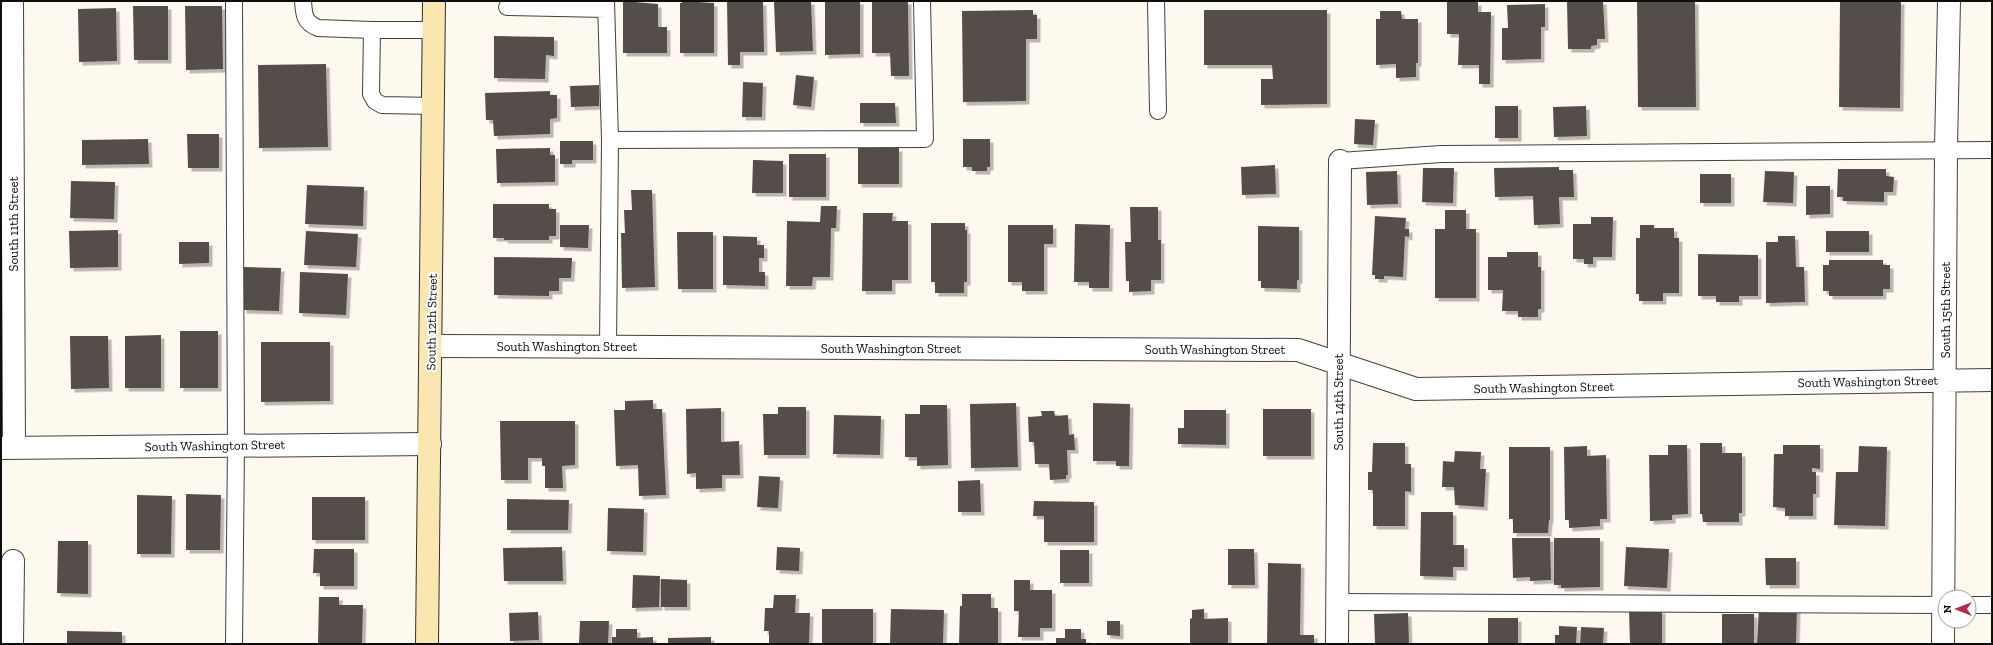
<svg xmlns="http://www.w3.org/2000/svg" width="1993" height="645" viewBox="0 0 1993 645" font-family="'Zilla Slab',serif">
<defs>
<filter id="shadow"><feDropShadow dx="3.5" dy="3.5" stdDeviation="0" flood-color="#0004"/></filter>
</defs>
<rect width="100%" height="100%" fill="#fef9ef"/>
<!-- building -->
<path fill="#554d4a" filter="url(#shadow)" d="M623,1L658,4V27H667V53H623Z
M682,1L714,3V53H680V3H682Z
M727,1L763,2L764,52H740V65H728Z
M780,1H811L813,51L776,52L774,2Z
M825,1H860V54L825,55Z
M872,1H908L909,76H891L890,53H872Z
M1603,1L1605,39H1597V45L1591,46V49H1568L1567,2Z
M1637,1H1695L1696,107H1638Z
M1840,1H1901L1900,108L1839,107Z
M1447,2H1478V12H1491L1490,84H1479V65H1458L1459,34H1447Z
M1545,4V27H1541V59L1502,60V28H1508L1507,5Z
M133,6H168V60H134Z
M185,6H222L223,69L186,70Z
M116,8L117,61L79,62L78,9Z
M1033,10V15H1037V39H1026V101L963,102L962,11Z
M1204,10H1327V104L1261,105V79H1273L1272,65H1204Z
M1380,11H1401L1402,19H1418V63H1416V77L1396,78V64L1376,65V19H1380Z
M494,36L554,37V56L546,55L545,79L494,78Z
M326,64L328,147L259,148L258,65Z
M796,75L814,77L811,107L793,105Z
M743,82L763,83L762,117H742Z
M599,85V106L571,107L570,86Z
M550,91V95H557V118L550,119V134L494,136L493,120H486L485,93Z
M860,103H895L896,123H860Z
M1495,106H1518V138H1495Z
M1586,106L1587,136L1554,137L1553,107Z
M1355,119L1375,120L1373,145L1354,144Z
M187,134H219V168H188Z
M148,139L149,164L82,165V140Z
M963,139H990V167H987V171H972V167H963Z
M560,141H593V160H572V164H560Z
M858,147L899,148V184H858Z
M550,148V155H555V182L497,183L496,149Z
M789,154H826V197H789Z
M753,160L783,161V193H752Z
M1275,165L1276,194L1242,195L1241,167Z
M1559,167V170H1573L1574,197H1559L1560,224L1534,225L1533,196L1495,197L1494,168Z
M1423,168H1454L1453,203L1422,202Z
M1838,169H1886V176L1894,177L1893,192H1884V202L1843,201V197H1837Z
M1397,171L1398,204L1367,205L1366,172Z
M1765,171L1794,172L1793,203L1763,202Z
M1700,174H1731V203H1700Z
M71,181L115,182L114,219L70,218Z
M307,185L364,187L363,226L305,224Z
M1806,186H1830V214L1806,215Z
M631,190H652L655,287L622,288L621,233H625L624,210H632Z
M493,204H549V209H556V236H549V240H504V238H493Z
M821,206H837L836,228H831L830,277H813L812,286H786L787,221L820,222Z
M1130,207H1158V240H1161V280H1151V291L1129,292V281H1126L1125,242H1131Z
M1445,210H1466V229H1476V298H1435V229H1445Z
M863,213H893L892,221H908V280H892V291H862Z
M1375,216L1406,218L1405,229H1409V237L1405,236L1403,277L1384,276V279H1375V275H1372Z
M1591,217H1613L1612,257H1593V264H1584V259H1573V224H1591Z
M931,223H965V230H967V282H964V293H935V282H931Z
M1075,224L1110,225L1109,288H1089V282H1074Z
M560,225H589L588,248L560,247Z
M1008,225H1053V244H1044V291H1022V282H1008Z
M1640,225H1654V228H1674V238H1679V293H1663V301H1639V294H1636V238H1640Z
M1258,226L1299,227V280H1297V289L1261,288V281H1258Z
M118,230V267L70,268L69,231Z
M306,231L358,234L356,267L304,265Z
M1826,231H1869V252H1826Z
M677,232H713V289H678Z
M723,236L757,237V245H764V258H759V272H765V286L723,285Z
M1778,236H1795L1796,267H1804L1805,302L1766,303V242H1778Z
M179,242H209V263L179,264Z
M1507,252H1538V267H1541V309H1538V317H1518V311H1502L1503,290H1488V257H1507Z
M1698,254L1758,255V296H1739V302H1716V296H1698Z
M494,257L572,258L571,278H559V291H549V296L494,295Z
M1829,260H1883V265H1890V289H1883V296H1829V291H1823V265H1829Z
M244,267L281,268L279,311L243,310Z
M300,272L348,274L346,315L299,313Z
M180,331H218V388H180Z
M161,335V388H125V336Z
M70,336H108L109,388L71,389Z
M261,342H330V401L261,402Z
M653,400V409H662L666,495L639,496L638,465L616,466L614,410H625V401Z
M1016,403L1018,467L971,468L970,404Z
M1093,403L1130,404L1129,466H1116V461H1093Z
M920,405H947L948,465L917,466V457H905V414H920Z
M778,407H806V455H764L763,414H778Z
M721,408V442L739,441L740,475H722V488L696,489V473L687,474L686,409Z
M1263,409H1311V456H1263Z
M1184,410H1226V445L1178,444V428H1184Z
M1041,411H1054L1055,416L1068,415L1069,435L1074,434L1075,450H1067L1068,475H1066V479L1050,480L1049,464H1035L1034,442H1029L1028,417L1042,416Z
M834,415L881,416L880,455L833,454Z
M500,421H575V465L562,466L563,488H545V466H542V458H528V480H501Z
M1373,443H1405V464H1411V492L1405,491V526H1373V490H1368V472H1372Z
M1700,443H1722V453H1742V513H1739V522H1703L1702,514H1700Z
M1668,445H1687L1688,514L1672,515V520L1650,521L1649,455H1668Z
M1783,445H1820V469L1812,468V472H1816V494H1813V516H1785V508L1773,507L1774,454H1783Z
M1587,446V456L1606,455L1607,519H1600V526L1569,528V520H1565L1564,447Z
M1859,446L1887,447L1885,526L1834,525L1836,472H1858Z
M1509,447H1550V520H1549L1548,533H1513V519H1509Z
M1455,451L1481,452L1480,469H1486L1484,507L1455,505L1454,487H1442L1443,461L1454,462Z
M759,476L780,477L778,508L757,507Z
M980,480L981,512H958V481Z
M186,494L221,495L220,550H186Z
M137,495L172,496L171,554H137Z
M312,497H365V540H312Z
M507,499L569,500L568,530H507Z
M1034,501L1094,502V542H1044V516H1033Z
M608,508L644,509L643,552L607,551Z
M1421,512H1453V545H1464V567H1453V577L1420,576Z
M1512,538H1550L1551,580L1530,581V577L1513,578Z
M1554,538H1600V587L1561,588V585H1554Z
M58,541H88V594L57,593Z
M562,547L563,581H504L503,548Z
M777,547L800,548L799,571L776,570Z
M1626,547L1669,549L1667,588L1624,586Z
M314,549H354V586H320V573H313Z
M1228,549H1254L1255,585H1228Z
M1060,550H1089V583H1060Z
M1765,558H1796V585H1766Z
M1268,563L1301,564L1300,635H1314V644H1267Z
M633,575L660,576L659,607L632,608Z
M661,579L687,580V607H661Z
M1014,580H1030V590H1052V628H1040V637H1018L1019,611H1014Z
M962,594H991V608H998V644H959L960,606H962Z
M774,595H796L795,613H810L809,644H769V631H764L765,608H773Z
M319,597H339V605H363L362,644H318Z
M1759,607L1797,608L1796,644H1757Z
M822,609H873V644H822Z
M891,609L944,610L943,644H890Z
M1204,609V619L1228,618V644H1190V619L1192,618V610Z
M1662,610V644H1630L1629,611Z
M538,612L539,640L510,641L509,613Z
M1408,613L1409,644H1375L1374,614Z
M1722,614H1754V644H1722Z
M1488,618H1518V644H1488Z
M580,621H609L608,644H579Z
M1107,621H1120V636L1107,635Z
M1559,626L1577,627L1576,644H1555V635H1559Z
M1581,627L1604,628L1603,644H1580Z
M616,629H637V638L653,637V644H612V637H616Z
M1065,629H1081V639H1086V644H1056V638H1065Z
M67,631L122,632V644H67Z
M711,637V644H668V638Z"/>
<g fill="none" stroke-linecap="round" stroke-linejoin="round">
<!-- service casing -->
<g stroke="#404040" stroke-width="18">
<path id="service" d="M303,1C304,15 304,22 318,28L372,30L371,94L375,101L382,105L434,106
M606,1L610,140L608,346
M1156,1L1158,111
M507,7L606,9
M372,30H435
M610,140L925,139L922,1
M1340,161L1441,154L1992,150
M1337,602L1945,605
M1969,605H1992
M234,644L236,445L234,1"/>
</g>
<!-- minor casing -->
<g stroke="#404040" stroke-width="24">
<path id="minor" d="M12,1L14,448
M431,346L1298,350L1416,389L1992,380
M1,448L430,444
M12,644L13,561
M1337,644L1340,161
M1943,644L1946,149L1949,1"/>
</g>
<!-- secondary casing -->
<g stroke="#2f2f2f" stroke-width="24">
<path id="secondary" d="M427,644L434,1"/>
</g>
<!-- service -->
<use href="#service" stroke="#fff" stroke-width="16"/>
<!-- minor -->
<use href="#minor" stroke="#fff" stroke-width="22"/>
<!-- secondary -->
<use href="#secondary" stroke="#f9e7af" stroke-width="22"/>
</g>
<g text-anchor="middle" stroke-width="4" stroke-linejoin="round" paint-order="stroke">
<!-- street labels -->
<g font-size="13" fill="#0d0d0d" stroke="#fff">
<text transform="translate(13 224) rotate(-90)" y="5">South 11th Street</text>
<text transform="translate(1945 310) rotate(-90)" y="5">South 15th Street</text>
<text transform="translate(431 322) rotate(-89)" y="5">South 12th Street</text>
<text x="567" y="351">South Washington Street</text>
<text x="891" y="353">South Washington Street</text>
<text x="1215" y="354">South Washington Street</text>
<text transform="translate(1868 381) rotate(-1)" y="5">South Washington Street</text>
<text transform="translate(1544 387) rotate(-1)" y="5">South Washington Street</text>
<text transform="translate(1338 402) rotate(-90)" y="5">South 14th Street</text>
<text transform="translate(215 445) rotate(-1)" y="5">South Washington Street</text>
</g>
</g>
<!-- border -->
<rect width="1993" height="645" fill="none" stroke="#0d0d0d" stroke-width="4"/>
<!-- north arrow -->
<g transform="translate(1957 609) rotate(270)"><circle r="19" fill="#ffffff" stroke="#9e9e9e"/>
<path d="M0-3L7 15L0 10L-7 15Z" fill="#b32f48"/>
<text y="-6" font-size="11" font-weight="bold" text-anchor="middle" fill="#0d0d0d">N</text>
</g>
</svg>
